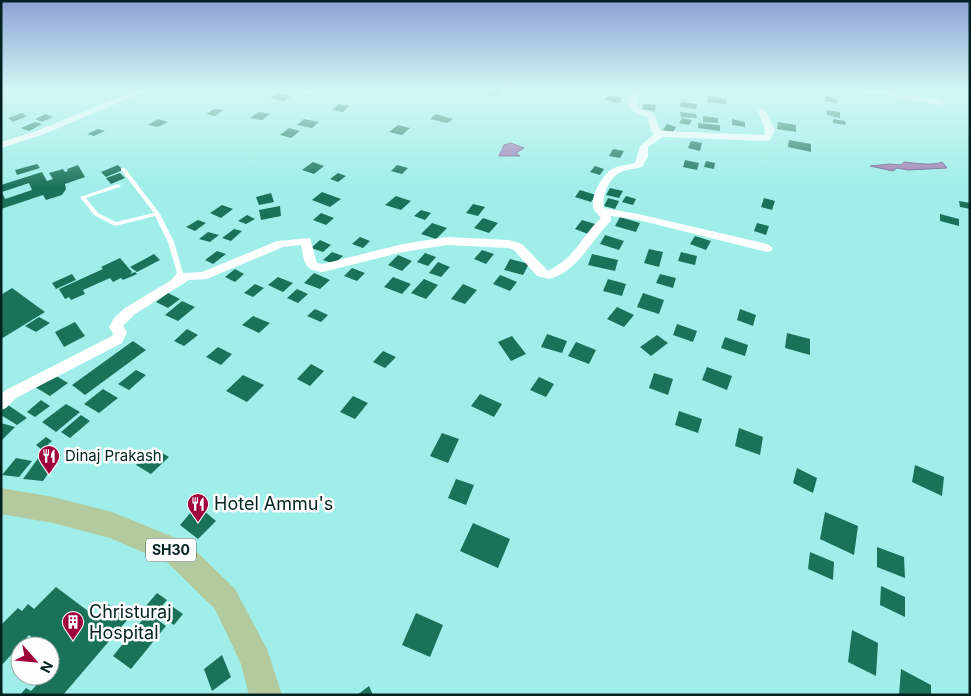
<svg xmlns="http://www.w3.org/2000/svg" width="971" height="696" viewBox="0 0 971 696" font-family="Inter,sans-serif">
<rect width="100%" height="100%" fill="#a0eee9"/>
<!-- water -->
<path fill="#a382b9" stroke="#72658b" d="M511,143L524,148L516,153L520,156H499L504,145Z
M904,162C914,163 934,166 942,162L947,168L908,170L897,168L893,171L870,166L890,164L901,165Z"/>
<!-- building -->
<path fill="#1b725b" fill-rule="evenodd" d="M483,90H496L500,91L495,96L480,92Z
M276,93L291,96L284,101L270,98Z
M608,95L622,98L619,103L605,100Z
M708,96L726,99V104L707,102Z
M826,96L837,99V103L825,101Z
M681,102L697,104L696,109L680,107Z
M339,104L349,106L343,112L332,110Z
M643,104L656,105L655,111L642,109Z
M214,109L223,110L215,116L206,114Z
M827,110L840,112V118L827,115Z
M259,112L270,114L262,120L250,118Z
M680,112L696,114L697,118L681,117Z
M22,113L27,116L13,122L8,118Z
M46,114L53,117L42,122L35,119Z
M436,114L453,119L447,123L430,119Z
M703,116L718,118V123L703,122Z
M682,118L692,120L689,125L679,123Z
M158,119L168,122L158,127L148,125Z
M304,119L319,122L312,128L297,125Z
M732,119L745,122V127L732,125Z
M833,119L845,121L846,125L833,123Z
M35,122L42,124L29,131L21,128Z
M778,122L796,125V132L777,129Z
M698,123L720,125V131L698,128Z
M667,124L676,127L673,132L663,130Z
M398,125L410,128L402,135L389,132Z
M289,128L300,131L291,138L280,135Z
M98,129L105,131L94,136L87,134Z
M789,140L811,144V152L788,147Z
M691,141L702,143L700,151L688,148Z
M613,149L624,151L620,158L609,156Z
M685,160L699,163L697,170L683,167Z
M706,161L715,163L714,169L704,167Z
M313,162L324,166L314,174L302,170Z
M37,164L40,168L17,175L15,170Z
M78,165L85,177L65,184L66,189L62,195L46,200L43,195L1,209V185L42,172L47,181L53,179L49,173L63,169L65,172L68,171L67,169ZM29,183L32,190L5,199L2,192Z
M118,165L123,170L106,177L101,172Z
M397,165L408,168L402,174L391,171Z
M595,166L604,169L600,175L590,172Z
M120,173L125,178L111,184L106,178Z
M338,173L346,176L338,182L330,179Z
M610,188L623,191L619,198L606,195Z
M580,190L596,195L591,202L575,197Z
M322,192L341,199L330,207L312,200Z
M271,193L274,202L259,205L256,197Z
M396,196L411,201L401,210L385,205Z
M626,196L636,199L633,205L622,202Z
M608,198L619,201L615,209L604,206Z
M764,198L775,201L772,210L761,207Z
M959,201L970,203V209L960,207Z
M473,204L485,207L478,216L466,213Z
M222,205L233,209L221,218L210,213Z
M280,206L281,216L261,220L259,210Z
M421,210L431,213L425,220L414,216Z
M321,213L334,218L326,225L313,220Z
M940,214L959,219V226L940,221Z
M247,215L255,219L246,224L238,221Z
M620,217L640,223L636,232L615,226Z
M483,218L498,223L489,233L474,228Z
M198,220L206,223L195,231L186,227Z
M582,220L595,224L588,234L575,229Z
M432,223L447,228L436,239L421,234Z
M757,223L769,226L766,235L754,231Z
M234,229L242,231L231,241L222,238Z
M208,232L219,235L210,242L199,239Z
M605,235L624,241L619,250L600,244Z
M695,236L711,241L706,250L690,244Z
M360,237L370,241L363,248L352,244Z
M320,240L331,245L323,252L311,248Z
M649,249L663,252L659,267L644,263Z
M482,250L494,254L486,264L474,259Z
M217,251L226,254L213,264L205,260Z
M332,252L343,256L334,264L323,260Z
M681,252L697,256L695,265L678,261Z
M425,253L436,257L428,266L417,262Z
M154,254L160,260L137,272L130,267Z
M592,254L618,260L615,271L588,265Z
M398,255L412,261L402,271L388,265Z
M120,258L132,272L130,274L135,272L137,274L123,280L121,278L113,282L110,278L83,290L85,294L71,300L69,297L65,299L59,289L103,269L101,267Z
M510,259L529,264L523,275L504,270Z
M438,262L450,267L441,277L429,273Z
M352,268L365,273L357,281L344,276Z
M235,269L244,274L235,282L225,277Z
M314,273L330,280L320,289L304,283Z
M72,274L76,280L56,289L52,283Z
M660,274L676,278L673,288L656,283Z
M500,275L517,282L510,291L493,284Z
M278,277L293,283L283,292L268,285Z
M393,277L411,284L402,294L384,287Z
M424,279L438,285L426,299L411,293Z
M608,279L626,284L622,296L603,291Z
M255,284L264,288L253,297L244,293Z
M463,284L477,290L465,304L451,299Z
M12,288L45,312L1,339V295Z
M297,289L308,294L298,303L287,298Z
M168,293L180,299L168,308L156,302Z
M643,293L664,300L659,314L637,307Z
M182,301L195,307L178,321L165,315Z
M617,307L634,315L624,327L607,319Z
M315,309L328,315L321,322L307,316Z
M740,309L756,315L753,326L737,320Z
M253,316L270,323L259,333L242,325Z
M39,317L50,323L36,332L25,326Z
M75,322L85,336L64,347L55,332Z
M677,324L697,331L693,342L673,335Z
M187,329L198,335L184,346L174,341Z
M787,333L810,339V355L785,348Z
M547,334L567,341L562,353L541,347Z
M657,335L668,343L651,356L640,347Z
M512,336L526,354L511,361L498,342Z
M725,337L748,345L745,356L721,348Z
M133,341L146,350L85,395L72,385Z
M576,342L596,350L589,364L568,356Z
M218,347L232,354L221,365L206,357Z
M383,351L396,357L385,368L373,362Z
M311,364L324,371L310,386L297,379Z
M707,367L732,376L727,390L702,380Z
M136,370L146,375L129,390L118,384Z
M654,373L673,379L668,395L649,388Z
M53,374L68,383L50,396L35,387Z
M243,375L264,385L247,402L226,391Z
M539,377L554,384L546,397L530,390Z
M103,389L118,398L99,413L84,404Z
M480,394L502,404L494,417L471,406Z
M353,396L368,403L355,419L340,412Z
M41,400L50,406L35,417L27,412Z
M66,404L80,412L56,432L42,422Z
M8,405L27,418L17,425L1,415V411Z
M679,411L702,419L698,433L675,425Z
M81,415L90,421L70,438L61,432Z
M1,423L15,427L1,441Z
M739,428L763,437L760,455L735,446Z
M442,433L459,439L448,463L430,456Z
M46,437L52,441L42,450L36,445Z
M154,448L169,457L151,474L136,465Z
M42,453L61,455L43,481L23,479Z
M16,458L32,461L19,477L2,475Z
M915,465L944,477L942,496L912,482Z
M797,468L817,478L813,493L793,483Z
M456,479L474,485L466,505L448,498Z
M197,505L216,521L198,539L180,525Z
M825,512L858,526L854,555L820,539Z
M473,523L510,539L498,568L460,551Z
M877,547L904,557L905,578L877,567Z
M810,552L834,562L833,580L808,569Z
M881,586L905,597V617L880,605Z
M56,587L96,617L108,604L128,619L63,695H20L26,688L31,691L45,676H50V670L60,659L50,652V646H43L29,635L1,666V625L18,608L22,611L28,604L34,609Z
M157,593L167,600L155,614L145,607Z
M173,607L183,614L174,625L164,619Z
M148,613L166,626L131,669L113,656Z
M416,613L443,625L430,657L402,645Z
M852,630L878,643L876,676L848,662Z
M222,655L231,677L212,691L204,669Z
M901,669L931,685V695H899Z
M369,686L373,695H357Z"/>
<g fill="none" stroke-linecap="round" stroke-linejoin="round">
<!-- service -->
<path fill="#fff" fill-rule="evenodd" d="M121,168H125L160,214L174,242L183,273L174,284L172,285L169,283L177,273L168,242L155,216L115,226L94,215L80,197L118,184L121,186L120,187L86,198L98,213L116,222L154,213L121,170Z"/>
<!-- minor -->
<path fill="#fff" fill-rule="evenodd" d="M137,90H148L42,135L1,148V142L36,131Z
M291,90H317L306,94Z
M638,90H648L637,97L638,107L642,110L654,113L660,130L663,131L764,135L765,130L758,111L762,108L766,111L775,130L770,140L767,141L663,137L648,147V157L642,167C635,169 626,169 619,173C609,179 601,197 604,208L638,214L767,244L773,248L771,251L767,252L638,220L611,216V221C590,241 579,271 549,279L537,276L514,250L508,248L447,245L403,252L323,272C303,270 305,263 301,245L283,247L207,279L189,280L135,314L123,326L127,332L122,343L16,398L6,408L1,410V394L6,390L112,336L113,333L109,327L114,318L125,308L183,273L202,272L277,241L310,238L317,263L323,264L403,244L447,237L509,240L522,244L548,271C577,256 580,238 601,218C598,214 593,211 593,206C591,195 603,174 612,169C619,165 628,165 635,163L640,146L654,134L651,131L647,117C636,114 626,110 629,96Z
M854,90H891L898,94L940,99L944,102L940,105C921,102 903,98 885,94C875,92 862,96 854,90Z"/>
<!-- primary -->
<path fill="#b3ca9e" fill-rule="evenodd" d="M1,488L53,497L112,512L188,543L235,589L267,649L282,695H249L241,664L215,609L168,563L110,538L53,523L1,514Z"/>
</g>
<!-- sky -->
<linearGradient id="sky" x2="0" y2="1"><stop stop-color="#8ca0d5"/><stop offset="0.48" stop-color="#d4f7f5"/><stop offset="1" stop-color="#d4f7f5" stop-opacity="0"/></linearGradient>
<rect width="971" height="187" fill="url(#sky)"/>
<!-- icons -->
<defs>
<g id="restaurant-pin" transform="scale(1.125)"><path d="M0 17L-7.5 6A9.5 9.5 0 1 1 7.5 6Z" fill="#a0003c" stroke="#fefefe"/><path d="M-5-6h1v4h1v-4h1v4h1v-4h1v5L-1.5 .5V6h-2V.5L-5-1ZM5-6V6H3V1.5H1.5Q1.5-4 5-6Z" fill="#fff"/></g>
<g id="building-pin" transform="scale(1.125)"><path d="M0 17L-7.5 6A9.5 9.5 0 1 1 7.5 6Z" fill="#a0003c" stroke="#fefefe"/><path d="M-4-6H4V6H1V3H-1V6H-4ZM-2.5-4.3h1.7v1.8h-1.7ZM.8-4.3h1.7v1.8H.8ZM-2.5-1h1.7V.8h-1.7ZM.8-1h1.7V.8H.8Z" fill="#fff"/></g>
</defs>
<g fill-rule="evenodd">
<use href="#restaurant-pin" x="49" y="456"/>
<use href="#restaurant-pin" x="198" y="504"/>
<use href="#building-pin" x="73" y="622"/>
</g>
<g text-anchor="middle" stroke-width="5" stroke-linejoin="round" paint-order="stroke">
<!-- shield labels -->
<rect fill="#fefefe" stroke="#4d6463" stroke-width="1" x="146" y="538.5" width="50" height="23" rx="4"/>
<g font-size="14" font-weight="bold" fill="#012221">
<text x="171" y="555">SH30</text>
</g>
<!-- poi labels -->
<g font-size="15" fill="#012221" stroke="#fefefe" text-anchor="start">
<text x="65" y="461">Dinaj Prakash</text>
</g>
<!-- near-poi labels -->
<g font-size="18" fill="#012221" stroke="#fefefe" text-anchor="start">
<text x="214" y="510">Hotel Ammu's</text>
<text x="89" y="618">Christuraj<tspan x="89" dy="21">Hospital</tspan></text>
</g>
</g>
<!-- border -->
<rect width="971" height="696" fill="none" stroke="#012221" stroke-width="5"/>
<!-- north arrow -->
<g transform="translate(35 661) rotate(117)"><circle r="24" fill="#fefefe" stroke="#99a6a6"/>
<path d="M0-4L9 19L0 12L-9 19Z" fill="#a0003c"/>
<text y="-8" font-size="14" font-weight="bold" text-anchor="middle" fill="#012221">N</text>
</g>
</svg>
